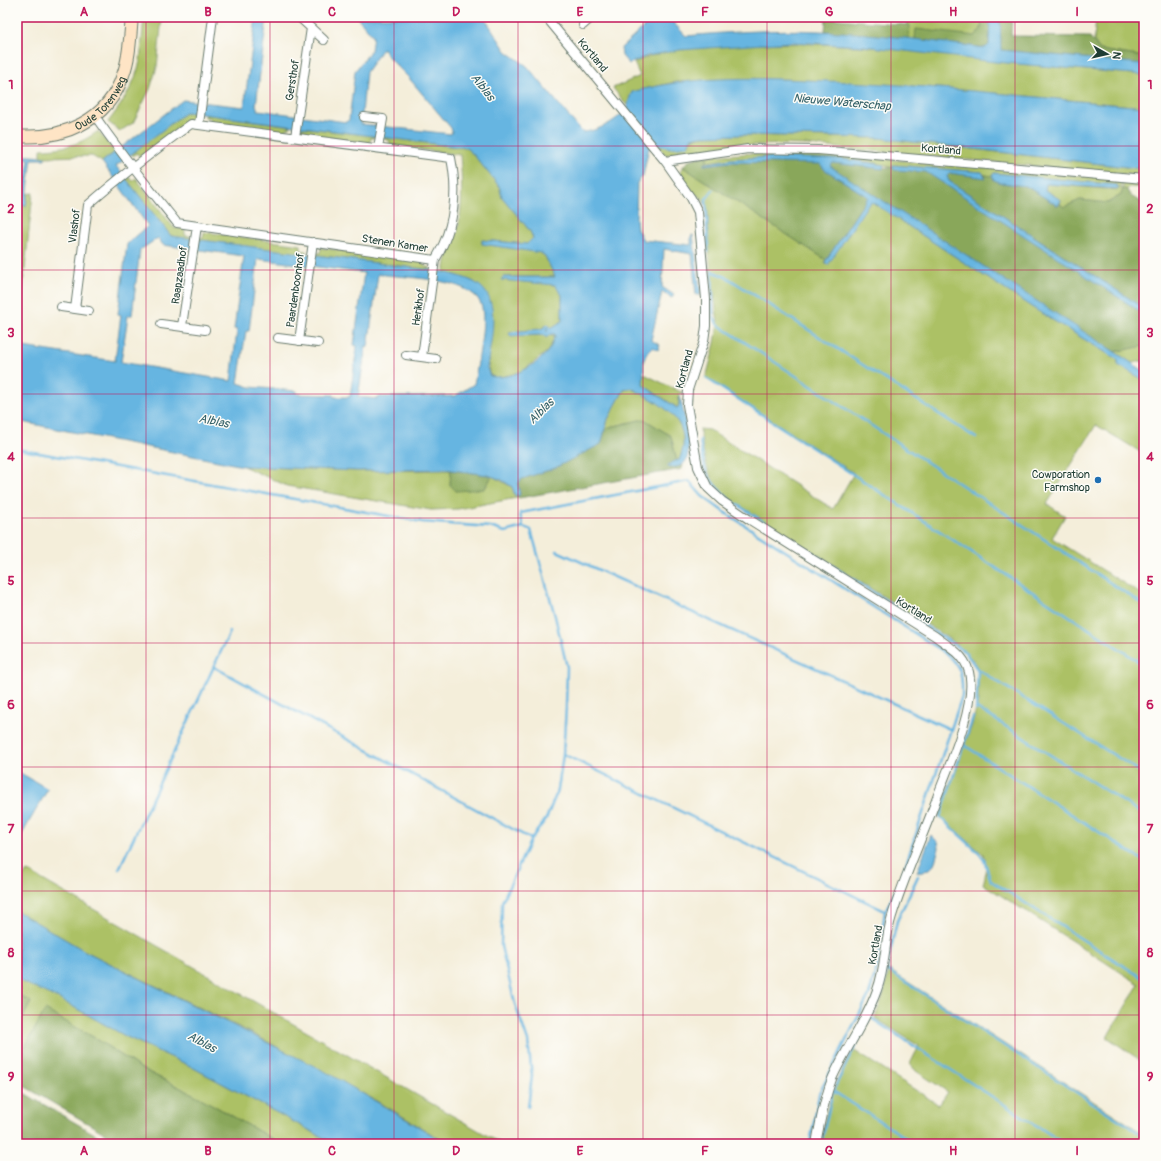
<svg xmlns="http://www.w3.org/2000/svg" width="1161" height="1161" viewBox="0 0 1161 1161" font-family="Pangolin,sans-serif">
<rect width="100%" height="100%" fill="#fdfcf7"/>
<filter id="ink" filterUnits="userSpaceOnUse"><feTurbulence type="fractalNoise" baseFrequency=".025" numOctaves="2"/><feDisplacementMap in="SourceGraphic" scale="8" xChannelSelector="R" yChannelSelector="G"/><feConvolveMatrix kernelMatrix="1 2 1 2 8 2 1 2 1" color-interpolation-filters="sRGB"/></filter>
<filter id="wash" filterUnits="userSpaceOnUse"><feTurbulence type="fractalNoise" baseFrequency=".012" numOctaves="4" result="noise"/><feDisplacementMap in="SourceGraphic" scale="16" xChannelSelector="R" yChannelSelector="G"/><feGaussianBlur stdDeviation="0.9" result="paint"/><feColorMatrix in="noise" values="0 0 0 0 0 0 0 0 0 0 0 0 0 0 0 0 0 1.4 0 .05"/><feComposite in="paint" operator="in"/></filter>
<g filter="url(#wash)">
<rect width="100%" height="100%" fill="#f4eeda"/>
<!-- green -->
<path fill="#acc165" stroke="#667f4c" d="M144,17H162L157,67L150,89L133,123L120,131L108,122C122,104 135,84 140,61C142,47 142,31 144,17Z
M908,17H1009L1008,63L1144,75V107L927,87L784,79L675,82L632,92L627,106L613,88L640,76L634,63C659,50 689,48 717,46C781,41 842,44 906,50Z
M1096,17H1144V57L1100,50L1094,41Z
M186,112L196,113V115H192L191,118L140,157L137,153L133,156L132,153Z
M205,114L291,126L290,128H287L286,131L210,122V118L205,117Z
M300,127L375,136V138H371L370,143L305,135V130L300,129Z
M98,131L115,152L102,162L92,156L41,157V149C66,148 79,145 98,131Z
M743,135L879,138L1144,169V176L807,145C761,143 711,147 665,155L658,145C681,151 681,140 699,137C713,134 729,136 743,135Z
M384,137L466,148L473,154L499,186L502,197L530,231L533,238L527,244L482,240V244L538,252L545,256L555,277H503L555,285L562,295V321L551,328L548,324L541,329L509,332L511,336L556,335L548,351L520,373L495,378L489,374L485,292L473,281L445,272C444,256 455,244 458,228C463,204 462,180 460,155L389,145L390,141L384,139Z
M774,152L809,153L1121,179V189H1123V180L1144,181V188L1129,187L1127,190L1123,189L1121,195L1107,203L1080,200L1064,207L1060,204L1061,200L1045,190L1046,184L1118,190L1119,188L1117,185L994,173L992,176L985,175L982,172L893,165V168C871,159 844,160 820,159C782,158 745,156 707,162V156Z
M683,167L826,260L825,262L867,206L872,202L1033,308L1118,360V365L1144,380V454L1096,425L1047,504L1065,516L1052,538L1144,596V1063L1107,1037L1139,984L983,884C986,874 988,864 983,854L938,815L972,725L978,701V671L975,662L958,645L922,621L725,496C705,475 704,457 700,429L709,430L833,509L854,473L706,378L715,343L718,323L709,256L708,210L702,198C693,195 684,180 680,171Z
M129,177L132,181L136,178L174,228L185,229V235L190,236V239L171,236L126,179Z
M33,193L17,343V205L26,206L28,194Z
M204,232L301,245V251H306V254L199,240V237L203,238Z
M321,248L425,261V267H430V270L315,255L316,253H320Z
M1144,346V361L1132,363L1114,352Z
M642,373L683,393L679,394L678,408L643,385Z
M631,388C660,403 696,421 679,460L677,461L671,436L644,419L606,428L608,419L624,390Z
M243,466L358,471L451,470L450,485L486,487L492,476L512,487L515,495L522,497L458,509L431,510L287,486Z
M27,871L502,1144H448L384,1105L253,1034L85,951L17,911V885Z
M889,970L1144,1134V1144H820C825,1110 835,1079 853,1050L939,1105L948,1092L916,1071L910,1064L919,1046L875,1018L884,993Z
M17,979L61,1000L127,1037L188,1065L335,1144H281L199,1097L142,1069L95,1038L45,1010L17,1062V1029L31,1002L17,994Z"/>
<!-- forest -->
<path fill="#89a75a" stroke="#547247" d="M982,17H990L989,45L988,48L915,40L916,29L975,36L981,29Z
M1000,17H1012L1011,35L1016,36L1090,37L1100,50L1144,57V64L1000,50Z
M826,18L910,25L909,39L825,31Z
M707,156V162L704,165L729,162L820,163L824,169L868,197L826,260L683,167C688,158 698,157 707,156Z
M833,163L926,171L1144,314V346L1114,352L834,169L830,166Z
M950,173L985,177V175L992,176L994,180L1002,183L1026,186L1058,206L1060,204L1064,207L1080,200L1108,203L1121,195L1123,189L1127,190L1131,196L1144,204V308L949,181L947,176Z
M644,419L671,436L677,461L667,466L670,468L683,465L682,469L519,498L517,496L520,495L518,483L522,479L555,468L601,444L606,428Z
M451,470L488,475L492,476L484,489L456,491L450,485Z
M17,994L31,1002L17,1029Z
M45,1010L95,1038L142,1069L199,1097L281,1144H123L17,1082V1062Z
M17,1089L112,1144H17Z"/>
<!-- water -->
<path fill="#66b5e1" stroke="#42798a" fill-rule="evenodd" d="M256,17H267L256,105L258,110L346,122L349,120L355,71L371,50L373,36L357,17H484L506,51L527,66L582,132C596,132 620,120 627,107C629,102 629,97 632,92C697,74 761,78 828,81C933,85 1038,98 1144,107V169L879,138L743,135L701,136L691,138L688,146L670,148L658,145L649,148L643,176L637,183L636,219L637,229L643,240L691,245V236L693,235L701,295H696L692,254L664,249L662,287L674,295L672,298L662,292L651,340L660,345L658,350L653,347C639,358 645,370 643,385L677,408L679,406L680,395C682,409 697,456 682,465C679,467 674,467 670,468L667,466L672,462L679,460C696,421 660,403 631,388L624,390L608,419L601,444L555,468L522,479L518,484L520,495L515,496L512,487L502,480L488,475L445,469L358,471L243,466L17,421V346L115,361L121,315L118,314L127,244L148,226L102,162L183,100L244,107ZM383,48L389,58L408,77L451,128L452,131L451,134L361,124L366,72ZM186,112L466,148L473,154L499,186L502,197L530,231L533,238L527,244L482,240V244L541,253L545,256L555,277H503L501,280L555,285L562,295V321L551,328L548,324L541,329L510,332L509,334L511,336L544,335L546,338L551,334H555L556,338L554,336C553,359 511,382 490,376L487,368C490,342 504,297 474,282C465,277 454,275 445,272L171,236L116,166ZM158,238L163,245L244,256L234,329L237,330L231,381L121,362L128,316L132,315L140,250ZM258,259L364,273L354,345L357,346L350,397H334V395L297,394V391L250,387L238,383L246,331H249ZM378,274C404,278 470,277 481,304C487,319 477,367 474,384L455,396L379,397L378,399L358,397L366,346L368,347Z
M655,17H668L686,36C730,32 775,29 819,31C875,33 930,41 985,48L989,45L990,17H1000L1001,50L1144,64V75L995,62L864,46L792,42L680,50L647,56L629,64L622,56L621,48Z
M17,155L45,157V159H32L26,206L17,205V194L23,195L29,159L17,157Z
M768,157L843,159L884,165L883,169L833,163L830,166L1144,371V380L1118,365V360L1033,308L872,202L867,206L828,265L825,262L868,197L824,169L820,164L729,162L704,165L703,164L730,159Z
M893,165L982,172L986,178L950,173L947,176L949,181L1144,308V314L926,172L895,170L893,169Z
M994,173L1117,185L1119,189L1046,184L1045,190L1061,200L1058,206L1026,186L1002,183L994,180L992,176Z
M17,771L48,789L17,843Z
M931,835L938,842L939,848L934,865L929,870L917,872Z
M17,911L85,951L326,1072L448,1144H335L188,1065L127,1037L61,1000L18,980Z"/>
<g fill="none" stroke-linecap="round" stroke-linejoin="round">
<!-- stream -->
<path stroke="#66b5e1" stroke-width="2.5" d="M708,252L706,199L713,190
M706,378L1144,665
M976,438L728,278L712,271L713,316L717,324L1144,605
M700,440C704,472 705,478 730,500L965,652L978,670L976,710
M17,449L422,522L490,527L505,532L523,527L531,530L555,616L567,667L566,708L563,754L558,790L546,819L531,839L502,902L501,946L515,1004L528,1041L532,1076L528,1107
M523,527L520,513L689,481L702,496L724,512L941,650C960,665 963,671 962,696L899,885L885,911L877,967L869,995L819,1094L810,1144
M557,551L952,730
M214,667L531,839
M979,670L1144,774
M977,708L1144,815
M973,717L940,817L978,852L984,860L991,881L1144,979
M964,745L1144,861
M563,754L885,911
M119,869L230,632
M887,970L1144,1136
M871,1018L1065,1144
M833,1091L915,1144
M821,1144L833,1091L881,994L897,921L918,876"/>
<!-- ferry -->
<path stroke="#346168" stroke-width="1" stroke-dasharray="5 4" stroke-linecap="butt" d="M547,327V335"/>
</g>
</g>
<g filter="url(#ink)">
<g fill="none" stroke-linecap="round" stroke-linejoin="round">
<!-- street casing -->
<g stroke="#6a7b6e" stroke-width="10">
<path id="street" d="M299,17L324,40
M546,17L665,161L691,198L698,212L706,299V326L704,341L688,390L687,405L698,467L708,488L722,501L750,520L935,636C951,648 968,656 970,678C974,712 948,767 936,800C922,839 904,877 892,916C884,940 886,967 877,990C866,1022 845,1049 832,1079C824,1100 820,1122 816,1144
M583,25L592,17
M364,117L383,119L378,148
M199,124L213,17
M295,137L311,28
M665,161L748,149L818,150L1144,179
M61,307L89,311
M75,309L88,205C121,176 155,150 191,124L451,158C458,193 454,229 435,260L177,223C149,188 120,153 95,116
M161,324L205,330
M182,326L197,226
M278,338L318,343
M299,341L313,242
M406,355L436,359
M422,357L435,260"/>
</g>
<!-- secondary casing -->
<g stroke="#6a7b6e" stroke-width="14">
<g id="secondary">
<path id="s1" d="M17,136C62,140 108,121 123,75C130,57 130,36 132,17"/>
</g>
</g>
<!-- street -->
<use href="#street" stroke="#fff" stroke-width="8"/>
<!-- secondary -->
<use href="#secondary" stroke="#fee4c5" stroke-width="12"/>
</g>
</g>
<!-- grid -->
<path fill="none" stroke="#c2185b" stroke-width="1" stroke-opacity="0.55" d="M146,17V1144M270,17V1144M394,17V1144M518,17V1144M643,17V1144M767,17V1144M891,17V1144M1015,17V1144M17,146H1144M17,270H1144M17,394H1144M17,518H1144M17,643H1144M17,767H1144M17,891H1144M17,1015H1144"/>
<!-- markers -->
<circle fill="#1f6fb2" stroke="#fdfcf7" stroke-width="1.5" cx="1098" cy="480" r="4"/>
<g text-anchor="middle" stroke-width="3" stroke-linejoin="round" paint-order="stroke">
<!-- street labels -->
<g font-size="11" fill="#1f3d34" stroke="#fdfcf7">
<text transform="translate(593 55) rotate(50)" y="4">Kortland</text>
<text transform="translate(292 80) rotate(-81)" y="4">Gersthof</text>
<text dy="4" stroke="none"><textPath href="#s1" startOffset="95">Oude Torenweg</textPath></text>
<text transform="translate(941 149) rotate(5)" y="4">Kortland</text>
<text transform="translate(74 226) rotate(-83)" y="4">Vlashof</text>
<text transform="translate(395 243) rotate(9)" y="4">Stenen Kamer</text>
<text transform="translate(179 275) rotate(-82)" y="4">Raapzaadhof</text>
<text transform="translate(295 290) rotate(-82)" y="4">Paardenboonhof</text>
<text transform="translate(418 307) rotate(-82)" y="4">Herikhof</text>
<text transform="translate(684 369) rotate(-75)" y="4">Kortland</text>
<text transform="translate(914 610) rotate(32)" y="4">Kortland</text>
<text transform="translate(875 945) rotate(-80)" y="4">Kortland</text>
</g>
<!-- poi labels -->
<g font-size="11" fill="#1f3d34" stroke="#fdfcf7" text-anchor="end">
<text x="1090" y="478">Cowporation<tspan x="1090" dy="13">Farmshop</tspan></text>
</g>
<!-- water labels -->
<g font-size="12" font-style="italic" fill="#346168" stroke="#fdfcf7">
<text transform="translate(483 87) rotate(52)" y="4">Alblas</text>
<text transform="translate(842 102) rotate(5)" y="4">Nieuwe Waterschap</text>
<text transform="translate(541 411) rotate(-45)" y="4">Alblas</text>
<text transform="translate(214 421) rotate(11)" y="4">Alblas</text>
<text transform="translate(202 1042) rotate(28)" y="4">Alblas</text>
</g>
</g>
<!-- margin -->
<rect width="1161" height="1161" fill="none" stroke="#fdfcf7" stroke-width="44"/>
<!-- north arrow -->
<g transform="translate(1107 54) rotate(98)" stroke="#fdfcf7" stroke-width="3" paint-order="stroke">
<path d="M0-3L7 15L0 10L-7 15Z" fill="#1f3d34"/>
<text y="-6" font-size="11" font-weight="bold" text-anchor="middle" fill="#1f3d34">N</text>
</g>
<rect x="22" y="22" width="1117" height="1117" fill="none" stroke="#c2185b" stroke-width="1.5"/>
<g font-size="13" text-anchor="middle" font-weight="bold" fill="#c2185b">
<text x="84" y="16">A</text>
<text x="208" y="16">B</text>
<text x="332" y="16">C</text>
<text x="456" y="16">D</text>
<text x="580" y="16">E</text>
<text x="705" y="16">F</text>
<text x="829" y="16">G</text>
<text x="953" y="16">H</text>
<text x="1077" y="16">I</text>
<text x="11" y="89">1</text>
<text x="1150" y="89">1</text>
<text x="11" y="213">2</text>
<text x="1150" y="213">2</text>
<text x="11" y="337">3</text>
<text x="1150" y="337">3</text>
<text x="11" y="461">4</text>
<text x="1150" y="461">4</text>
<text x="11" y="585">5</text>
<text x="1150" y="585">5</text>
<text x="11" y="709">6</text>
<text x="1150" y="709">6</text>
<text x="11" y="833">7</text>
<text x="1150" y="833">7</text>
<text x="11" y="957">8</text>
<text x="1150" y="957">8</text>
<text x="11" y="1081">9</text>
<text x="1150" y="1081">9</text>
<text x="84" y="1155">A</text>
<text x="208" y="1155">B</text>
<text x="332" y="1155">C</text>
<text x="456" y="1155">D</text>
<text x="580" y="1155">E</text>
<text x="705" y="1155">F</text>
<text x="829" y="1155">G</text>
<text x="953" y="1155">H</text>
<text x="1077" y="1155">I</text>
</g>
</svg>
